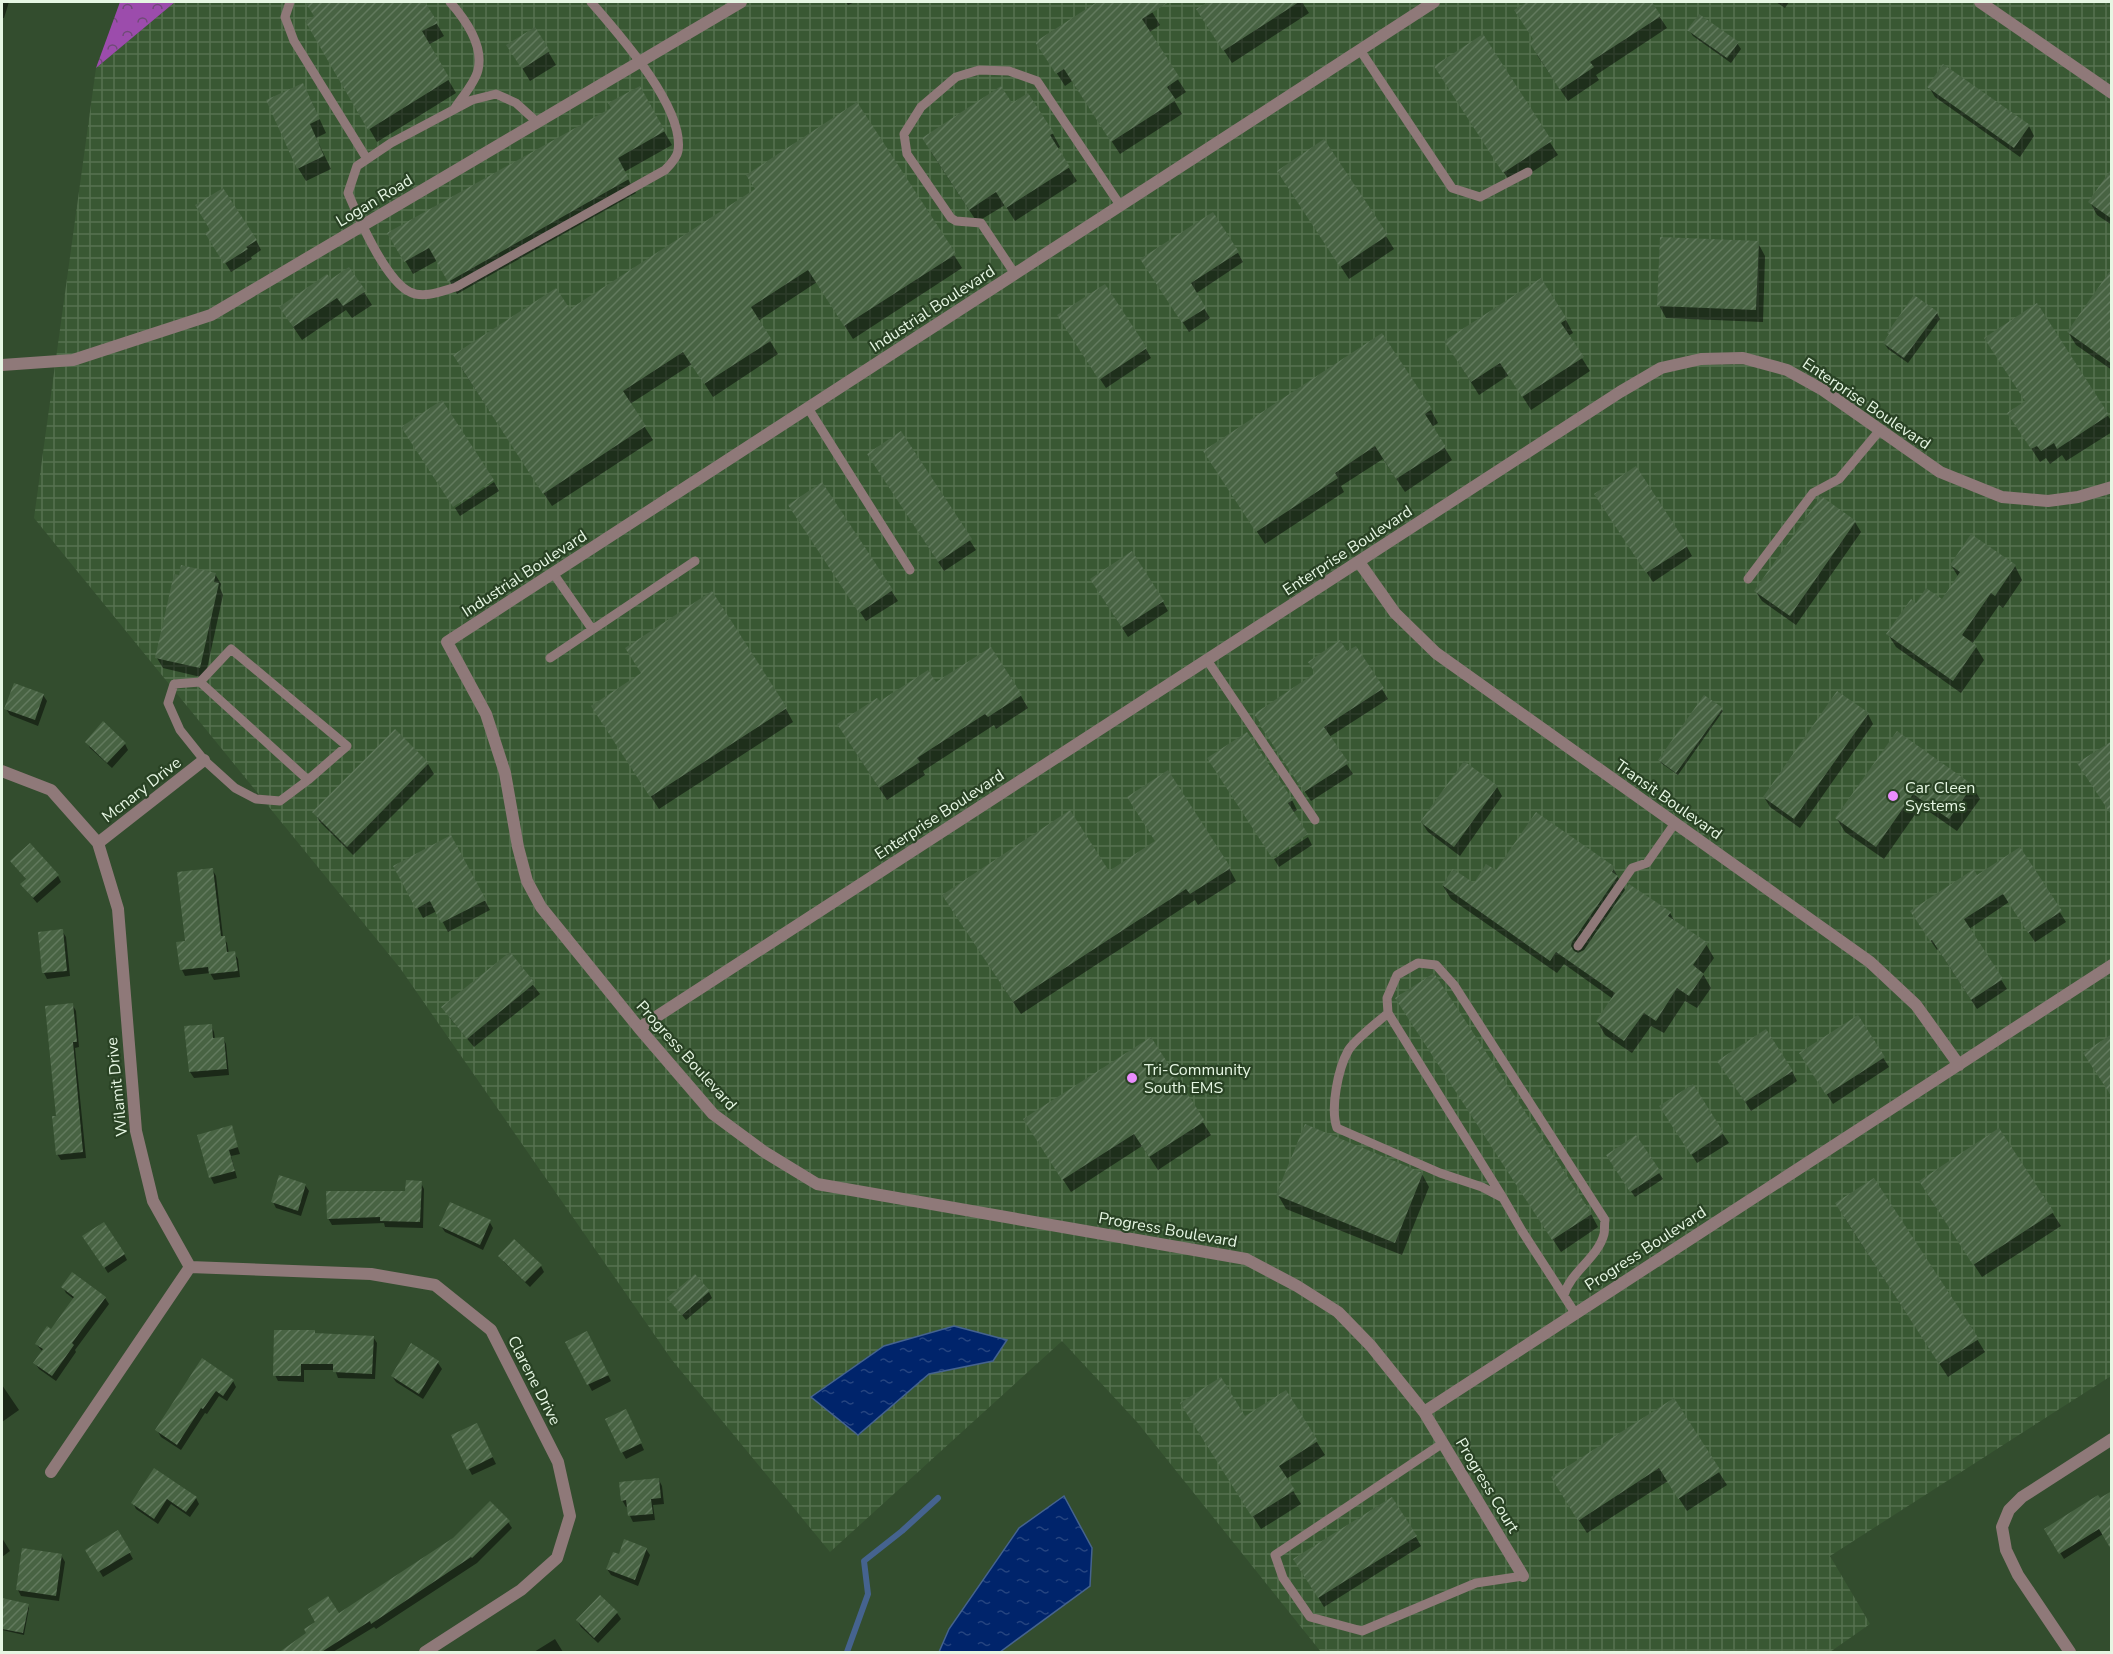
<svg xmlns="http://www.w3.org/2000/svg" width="2113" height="1654" viewBox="0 0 2113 1654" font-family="'Nunito Sans',sans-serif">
<defs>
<pattern id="industrial-grid" width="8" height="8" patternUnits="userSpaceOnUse" patternTransform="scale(1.5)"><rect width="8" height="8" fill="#395833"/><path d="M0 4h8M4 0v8" fill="none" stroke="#567150"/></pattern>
<pattern id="forest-crowns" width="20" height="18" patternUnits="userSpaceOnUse" patternTransform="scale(1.5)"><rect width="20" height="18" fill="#9c4cac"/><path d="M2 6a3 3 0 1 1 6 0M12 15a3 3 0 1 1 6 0" fill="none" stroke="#704b78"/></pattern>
<pattern id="water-ripples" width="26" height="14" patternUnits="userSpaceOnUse" patternTransform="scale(1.5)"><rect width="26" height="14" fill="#00246b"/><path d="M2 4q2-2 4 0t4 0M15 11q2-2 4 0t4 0" fill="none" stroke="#254480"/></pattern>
<pattern id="building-hatch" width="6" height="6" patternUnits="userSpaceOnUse" patternTransform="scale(1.5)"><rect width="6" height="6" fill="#486343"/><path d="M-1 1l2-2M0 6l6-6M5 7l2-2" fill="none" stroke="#627a5e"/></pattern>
</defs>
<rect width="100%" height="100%" fill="#334d2e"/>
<!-- industrial -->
<path fill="url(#industrial-grid)" d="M175,2H2111V1376L1830,1556L1870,1624L1830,1652H1321L1137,1422L1062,1341L830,1552L672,1360L400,968L34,518L96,68Z"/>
<!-- forest -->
<path fill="url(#forest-crowns)" d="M120,2H175L96,68Z"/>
<!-- water -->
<path fill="url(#water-ripples)" stroke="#45638f" stroke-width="1.5" d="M954,1326L1007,1340L993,1361L929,1374L858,1435L811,1397L884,1346Z
M1064,1496L1092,1548L1090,1586L1000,1652H939L949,1629L1019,1528Z"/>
<!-- shadow -->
<path fill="#0007" d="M2,2H9L4,18H2Z
M310,2H424L444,36L428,45L456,93L377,142L308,22L316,17L308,3Z
M846,2H855L848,5Z
M1100,2H1146L1160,25L1148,33L1186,92L1174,100L1182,114L1120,154L1072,81L1065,86L1037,42Z
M1211,2H1302L1309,13L1232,63L1198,10Z
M1530,2H1650L1667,28L1596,75L1599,80L1568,101L1537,55L1535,40L1516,10Z
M1776,2H1789L1785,8Z
M535,29L556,65L530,81L516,58Z
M1689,30L1737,43L1741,49L1731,63L1693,36Z
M1483,37L1558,155L1512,185L1444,80Z
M1929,87L2029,126L2034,136L2020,157L1935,97Z
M639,88L672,145L624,172L636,193L457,294L438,260L413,274L389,233L613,109Z
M310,98L326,133L316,138L331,169L306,181L298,168Z
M1012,106L1053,134L1060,147L1057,149L1077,181L1015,221L1005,205L977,222L931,152Z
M2112,171V225L2097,215L2090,202Z
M1286,184L1386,236L1394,249L1349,279Z
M756,190L954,255L962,268L853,339L817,282L758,321L778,354L713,397L692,364L630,404L653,440L552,506L462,369L569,312Z
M207,234L256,240L261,250L251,257L252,259L231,272Z
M1758,243L1765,256L1763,322L1666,318L1659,305Z
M1238,253L1243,262L1195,294L1210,318L1189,332L1148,269Z
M2112,271V370L2076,345L2068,332Z
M331,281L364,292L372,305L352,318L346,310L302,340L289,321Z
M2036,305L2112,422V432L2066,461L2062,455L2050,464L2046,458L2040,462L2017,427L2026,402Z
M1937,313L1940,319L1908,363L1888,349L1884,343Z
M1566,320L1573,333L1568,336L1590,371L1531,410L1509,375L1479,395L1454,355Z
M1065,326L1146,349L1151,358L1106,388Z
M1431,410L1438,423L1432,427L1452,460L1405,492L1383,459L1341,486L1344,492L1265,544L1213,464Z
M901,433L976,550L944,571L875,464Z
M494,482L499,491L460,516L455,508Z
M822,484L898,601L866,621L796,515Z
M1601,504L1687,547L1692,556L1653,582Z
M1855,522L1861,532L1796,625L1762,601L1756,592Z
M1951,565L2015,566L2022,580L2003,608L1999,605L1972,644L1976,647L1984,660L1961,693L1896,647L1888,634L1916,605L1943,601L1959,578Z
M215,574L221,584L220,588L223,595L205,678L163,668L157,658Z
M1097,589L1163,602L1168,611L1128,637Z
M1347,653L1382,689L1388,699L1329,737L1353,774L1311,801L1266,734L1262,724Z
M643,674L786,709L793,722L659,809L600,719Z
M936,685L1021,696L1028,708L996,729L994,725L923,771L925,775L887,800L846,737L879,703Z
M43,695L47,701L38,726L10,715L6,709Z
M1721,709L1723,711L1678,775L1661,763L1659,760Z
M1868,714L1873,724L1800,828L1770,807L1764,797Z
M395,731L428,764L434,774L353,855L320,822L314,812Z
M1898,733L1972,786L1980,799L1957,831L1921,806L1884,859L1845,832L1837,819Z
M87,742L125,744L128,750L112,768L90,748Z
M1215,768L1292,800L1297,810L1292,813Z
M1497,787L1502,796L1460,856L1428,832L1422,823Z
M1308,837L1312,845L1279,867L1274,859Z
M1157,841L1229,868L1236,881L1198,905L1195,900L1021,1014L951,907L1109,873Z
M456,847L490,910L448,932L437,911L423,918L395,866Z
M2020,849L2066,922L2035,942L2009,902L1969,929L2007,989L1977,1009L1938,949L1937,950L1917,921L1977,877Z
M16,867L58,876L61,882L37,903L26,890L27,880Z
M1613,868L1626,892L1670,913L1675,922L1706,944L1714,958L1703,974L1711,988L1697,1008L1685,1001L1664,1033L1651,1026L1632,1053L1605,1035L1597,1021L1613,999L1564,964L1557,973L1451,899L1443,886L1474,885L1496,872Z
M212,869L216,876L223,937L227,943L229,954L234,953L238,959L240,977L214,980L210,973L185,976L182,970L178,944L187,942Z
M62,931L66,937L70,976L47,979L44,973Z
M509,954L540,994L474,1047L449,1017Z
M72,1004L76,1011L79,1047L75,1048L86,1158L61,1160L57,1154V1117Z
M1405,1012L1591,1214L1598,1227L1561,1252Z
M1857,1017L1889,1067L1833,1104L1807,1063Z
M211,1025L214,1032L215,1039L223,1038L226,1044L229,1075L194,1078L190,1072Z
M1150,1039L1211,1135L1158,1170L1142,1146L1071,1192L1033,1133Z
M1725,1071H1792L1797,1081L1751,1111Z
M1667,1116L1723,1134L1729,1143L1697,1163Z
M231,1127L240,1154L231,1156L237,1178L214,1184L211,1178L199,1136Z
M1999,1130L2061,1226L1982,1277L1928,1195Z
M1611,1162L1659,1173L1663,1179L1635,1197Z
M1422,1174L1429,1187L1402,1255L1286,1209L1278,1195Z
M421,1183L424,1189L423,1228L385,1227L384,1223L332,1225L328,1218L407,1193Z
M305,1185L309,1191L301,1216L276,1208L273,1202Z
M1844,1217L1977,1339L1985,1352L1948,1377Z
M489,1221L493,1228L483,1250L445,1232L441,1226Z
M88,1242L124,1254L127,1260L108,1273Z
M500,1256L541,1266L544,1272L530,1287L504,1262Z
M63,1287L105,1298L109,1304L75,1350L76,1352L56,1381L39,1369L35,1363L43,1352L36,1344L52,1331L75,1300L66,1293Z
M709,1292L712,1298L686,1320L669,1298Z
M315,1334L373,1337L377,1343L375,1379L338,1378L335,1370H304V1382L278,1381L275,1375Z
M590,1339L611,1381L592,1391L567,1343Z
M411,1345L438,1363L442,1369L423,1399L396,1382L392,1376Z
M233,1381L236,1387L227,1401L219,1396L207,1414L205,1413L181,1450L161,1437L157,1430L181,1394Z
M2,1385L19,1410L2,1422Z
M1285,1392L1325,1455L1286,1479L1301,1504L1261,1529L1190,1417L1245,1418Z
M1673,1400L1727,1485L1687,1511L1668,1481L1587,1533L1560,1491Z
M629,1417L644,1450L626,1459L622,1452Z
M480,1431L496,1464L472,1475L469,1469Z
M155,1470L196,1498L199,1504L190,1517L171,1504L158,1524L136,1509L133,1503Z
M659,1480L662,1486L664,1504L653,1505L655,1520L633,1522L630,1516L629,1506L626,1507L622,1500Z
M2100,1500L2103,1534L2064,1559L2046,1530Z
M508,1522L512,1528L477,1563L376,1629L374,1627L333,1652H280L339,1616Z
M118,1532L133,1559L103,1577L87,1550Z
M1416,1537L1421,1546L1324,1607L1301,1569Z
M2,1538L10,1551L2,1557Z
M646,1549L650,1555L638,1586L611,1575L607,1569L619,1556Z
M61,1555L65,1562L59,1601L21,1596L18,1590Z
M600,1597L617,1613L621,1619L598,1643L581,1627L577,1620Z
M2,1600L28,1605L29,1608L24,1635L2,1630Z
M555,1639L563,1652H534Z"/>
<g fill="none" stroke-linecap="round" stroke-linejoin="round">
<!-- stream -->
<path stroke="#45638f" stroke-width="6" d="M847,1652L868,1594L864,1561L902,1531L938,1498"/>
</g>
<!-- building -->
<path fill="url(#building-hatch)" d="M305,2H425L438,23L422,31L450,79L368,130L305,21L314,16Z
M1097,2H1169L1142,19L1180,78L1167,87L1176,100L1111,142L1064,69L1056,74L1035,42Z
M1208,2H1299L1223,51L1196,9Z
M1527,2H1652L1661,16L1590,62L1594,67L1560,90L1529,42L1533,39L1514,10Z
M1699,14L1739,42L1727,58L1687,30Z
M535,27L550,51L522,69L506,45Z
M1483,34L1552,141L1503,173L1434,66Z
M1943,64L2030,125L2014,148L1927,87Z
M303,83L320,119L310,124L324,156L297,169L266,100Z
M640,86L665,131L618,158L629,179L448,282L429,248L404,262L387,233L611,108L608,103Z
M1001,86L1012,103L1028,93L1054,133L1050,135L1070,167L1006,208L996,192L969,210L922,138Z
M857,102L956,254L844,326L808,270L751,307L772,340L704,384L683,352L623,391L646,426L543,494L453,355L556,288L570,309L755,189L746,175Z
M1324,139L1388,235L1340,267L1277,171Z
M2112,168V219L2088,202Z
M223,188L257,240L246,247L248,249L224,264L205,233L210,230L195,205Z
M1213,212L1239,252L1191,283L1206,308L1182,323L1140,259Z
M1660,237L1759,241L1756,310L1657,306Z
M349,267L366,291L343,306L337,298L293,327L279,307L327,274L331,279Z
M2112,268V364L2067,332Z
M1541,278L1567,319L1561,323L1584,357L1522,397L1500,363L1471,382L1444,341Z
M1105,284L1147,348L1099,380L1057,315Z
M1914,295L1938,312L1904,358L1883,343L1889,334L1887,333Z
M2037,303L2109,415L2057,449L2054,443L2041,451L2037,446L2031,449L2007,413L2025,401L1984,338Z
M1382,333L1432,409L1425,414L1446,447L1396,479L1375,446L1335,473L1338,478L1256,532L1203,451Z
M442,400L494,480L453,507L401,427Z
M901,431L972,539L938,562L867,454Z
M1636,466L1688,546L1646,573L1594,494Z
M822,482L893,590L859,613L788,505Z
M1821,496L1856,521L1790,616L1754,591Z
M1971,534L2016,565L1995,596L1991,593L1962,635L1977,646L1953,681L1886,634L1911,599L1916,603L1926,588L1942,599L1960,572L1950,565Z
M1132,551L1164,601L1122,628L1090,579Z
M181,565L216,573L214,582L219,583L200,668L155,658L174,574L179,575Z
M712,591L787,708L650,797L591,706L641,673L625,648Z
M1340,640L1347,651L1356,646L1384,688L1324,727L1349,763L1304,792L1259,724L1260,723L1254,714L1315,673L1308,662Z
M991,647L1022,695L988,717L985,714L917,758L920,762L879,788L837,724L877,698L880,701L928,670L936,682Z
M14,683L44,694L35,720L4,709Z
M1837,691L1869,713L1794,819L1763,797Z
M1704,695L1723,708L1676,773L1658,760Z
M103,721L126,743L107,763L85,742Z
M395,729L429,763L347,847L312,812Z
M1897,731L1973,785L1949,819L1913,794L1876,847L1835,818Z
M1247,732L1293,800L1288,803L1308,834L1272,858L1207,758Z
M2112,741V816L2077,763Z
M1464,761L1498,786L1454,847L1420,822Z
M1168,770L1231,868L1190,894L1186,889L1013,1002L942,895L1070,810L1109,871L1155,841L1127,797Z
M1536,812L1615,867L1612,872L1618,876L1572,942L1571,946L1574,951L1578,953L1584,950L1629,884L1671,912L1668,916L1708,943L1693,965L1704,974L1689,996L1677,988L1656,1021L1644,1013L1624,1041L1596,1021L1615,993L1556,952L1550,961L1442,885L1453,869L1474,883L1486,864L1496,870Z
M451,835L486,900L441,923L430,901L416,909L393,866Z
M30,843L59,875L33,898L20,884L26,879L10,861Z
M2020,847L2062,911L2028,933L2003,894L1964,919L2003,979L1971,1000L1932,940L1930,941L1910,911L1974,869L1977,875Z
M213,868L221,936H225L227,952L235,951L238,971L209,974L208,967L180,970L176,942L185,941L177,872Z
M63,929L67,971L42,973L38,932Z
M510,952L535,983L467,1039L441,1007Z
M1434,973L1592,1214L1552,1240L1395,998Z
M73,1003L77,1042H73L83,1152L56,1155L52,1116H56L45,1006Z
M1858,1015L1885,1057L1826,1095L1799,1053Z
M212,1024L213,1038L224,1037L227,1069L189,1072L184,1026Z
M1766,1029L1793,1071L1745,1102L1717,1061Z
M2112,1034V1097L2083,1053Z
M1151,1037L1205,1121L1149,1157L1134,1134L1062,1180L1023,1119Z
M1693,1084L1724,1133L1691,1155L1659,1106Z
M1305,1124L1423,1173L1395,1243L1276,1195Z
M232,1125L238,1147L229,1150L235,1171L209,1178L197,1135Z
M1999,1128L2054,1212L1973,1265L1919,1181Z
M1636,1135L1661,1172L1630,1192L1606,1155Z
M279,1175L306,1184L298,1211L271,1202Z
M1874,1178L1979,1339L1939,1364L1835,1203Z
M406,1180L422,1181L420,1222L380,1221V1217L327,1219L326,1191H405Z
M450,1202L491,1220L480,1245L439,1226Z
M104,1222L125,1254L104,1268L82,1236Z
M514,1239L542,1265L525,1282L498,1256Z
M72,1272L106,1297L72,1343L74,1345L52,1376L33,1363L43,1349L35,1344L47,1326L51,1329L74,1297L61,1287Z
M695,1274L710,1291L682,1315L667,1298Z
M274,1330H315V1333L374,1336L372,1374L333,1372V1364H301V1376H273Z
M587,1331L609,1375L587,1385L565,1342Z
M411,1343L439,1361L419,1394L391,1376Z
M202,1358L234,1380L223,1396L216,1391L203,1409L201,1408L177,1445L155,1430Z
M1221,1377L1245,1416L1286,1390L1318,1441L1279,1466L1295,1490L1252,1517L1180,1403Z
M1674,1398L1721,1471L1678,1499L1659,1468L1578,1521L1551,1477Z
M626,1409L642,1443L621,1453L605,1419Z
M477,1423L493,1457L467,1470L451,1435Z
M154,1468L197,1497L186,1512L167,1499L154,1519L131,1503Z
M659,1478L661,1498L651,1499L653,1514L628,1516L626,1500L621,1501L619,1482Z
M2112,1491V1551L2099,1529L2059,1554L2044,1529L2098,1495L2100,1498Z
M1392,1497L1417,1536L1318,1598L1293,1559Z
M490,1501L510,1521L472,1558L471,1557L371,1624L370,1621L320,1653H278L306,1633L304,1629L315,1622L308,1609L328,1596L339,1613L453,1538Z
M118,1530L131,1552L98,1572L85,1550Z
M624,1539L647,1548L635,1580L606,1569L613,1552L619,1554Z
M22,1548L62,1554L56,1596L16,1590Z
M600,1595L618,1612L594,1638L576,1620Z
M2,1598L29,1604L23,1633L2,1629Z"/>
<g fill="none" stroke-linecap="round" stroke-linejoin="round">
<!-- service -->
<path stroke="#8f7979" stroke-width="9" d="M290,2L285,17L294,41L367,159
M450,2C465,19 484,45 478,70C475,83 462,97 455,108
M1360,50L1452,188L1480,197L1528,172
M537,122L516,103L496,94L472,100L391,143L357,166L348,193C358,217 386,281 410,292C424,299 442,291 456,287L665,170C670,165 677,158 678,151C685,108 618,33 591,2
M1015,274L981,223L956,221L951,218L907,154L904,134L921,107L956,77L979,70L1009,71L1037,81L1120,205
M808,408L910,570
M553,573L592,629
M1748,579L1813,493L1839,479L1880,430
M550,658L695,561
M1207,660L1315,820
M200,682L231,649L347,746L308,780L280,801L256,799L235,788L204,760L180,730L168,703L174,684L200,682L308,780
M1578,946L1632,868L1647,863L1675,823
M1388,1013C1378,1022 1353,1041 1348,1051C1338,1069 1330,1109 1337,1128L1440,1173L1482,1187L1503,1198L1522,1231L1575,1313
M1503,1198L1388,1013L1387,998L1397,975L1418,963L1436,965L1454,985L1605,1220C1604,1224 1605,1230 1604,1234C1598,1258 1571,1271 1564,1295
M1443,1443L1275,1555L1283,1578L1310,1617L1362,1631L1476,1583L1523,1576"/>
<!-- minor -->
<path stroke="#8f7979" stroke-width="12" d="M1434,2L447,642L486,714L505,773L518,847L527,881L541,907L639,1028L713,1114L763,1151L817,1184L1246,1259L1297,1286L1338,1312L1371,1346L1424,1412L1523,1576
M1980,2L2112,93
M1359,562L1395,613L1436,653L1870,962L1916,1005L1959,1065
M2,771L51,790L98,843L118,909L136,1131L153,1201L190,1267L51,1472
M98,843L204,760
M639,1028L1620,392L1661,368L1701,359L1743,358L1787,370L1823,390L1940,472L2002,497L2048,501L2078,497L2112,487
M190,1267L371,1274L435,1285L491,1330L558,1462L570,1516L557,1558L521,1590L425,1652
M1424,1412L2112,965
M2070,1652L2018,1575L2006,1550L2002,1527L2009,1510L2022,1497L2112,1439"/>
<!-- tertiary -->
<path stroke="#8f7979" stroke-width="12" d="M2,365L73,360L211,315L741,2"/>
</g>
<!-- markers -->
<g fill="#ea8dfd" stroke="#294224" stroke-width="2">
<circle cx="1893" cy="796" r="6"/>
<circle cx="1132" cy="1078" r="6"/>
</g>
<g text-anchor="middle" stroke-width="4.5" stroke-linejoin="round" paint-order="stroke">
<!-- street labels -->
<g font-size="16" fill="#e6f6e3" stroke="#294224">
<text transform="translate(374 200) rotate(-31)" y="6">Logan Road</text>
<text transform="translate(932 308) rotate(-33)" y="6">Industrial Boulevard</text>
<text transform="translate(1867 403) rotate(34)" y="6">Enterprise Boulevard</text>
<text transform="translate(1347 550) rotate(-33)" y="6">Enterprise Boulevard</text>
<text transform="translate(524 573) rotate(-33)" y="6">Industrial Boulevard</text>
<text transform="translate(141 789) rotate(-38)" y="6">Mcnary Drive</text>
<text transform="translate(1669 799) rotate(35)" y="6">Transit Boulevard</text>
<text transform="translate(939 814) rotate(-33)" y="6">Enterprise Boulevard</text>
<text transform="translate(687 1055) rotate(48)" y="6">Progress Boulevard</text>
<text transform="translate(116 1087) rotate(-96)" y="6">Wilamit Drive</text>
<text transform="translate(1168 1229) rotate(10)" y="6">Progress Boulevard</text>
<text transform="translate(1645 1248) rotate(-33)" y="6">Progress Boulevard</text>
<text transform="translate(535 1380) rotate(63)" y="6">Clarene Drive</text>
<text transform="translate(1488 1485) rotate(59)" y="6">Progress Court</text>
</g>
<!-- poi labels -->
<g font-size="16" fill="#e6f6e3" stroke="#294224" text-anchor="start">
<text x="1905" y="793">Car Cleen<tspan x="1905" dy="18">Systems</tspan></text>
<text x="1144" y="1075">Tri-Community<tspan x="1144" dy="18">South EMS</tspan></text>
</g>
</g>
<!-- border -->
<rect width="2113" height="1654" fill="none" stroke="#e6f6e3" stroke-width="6"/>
</svg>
